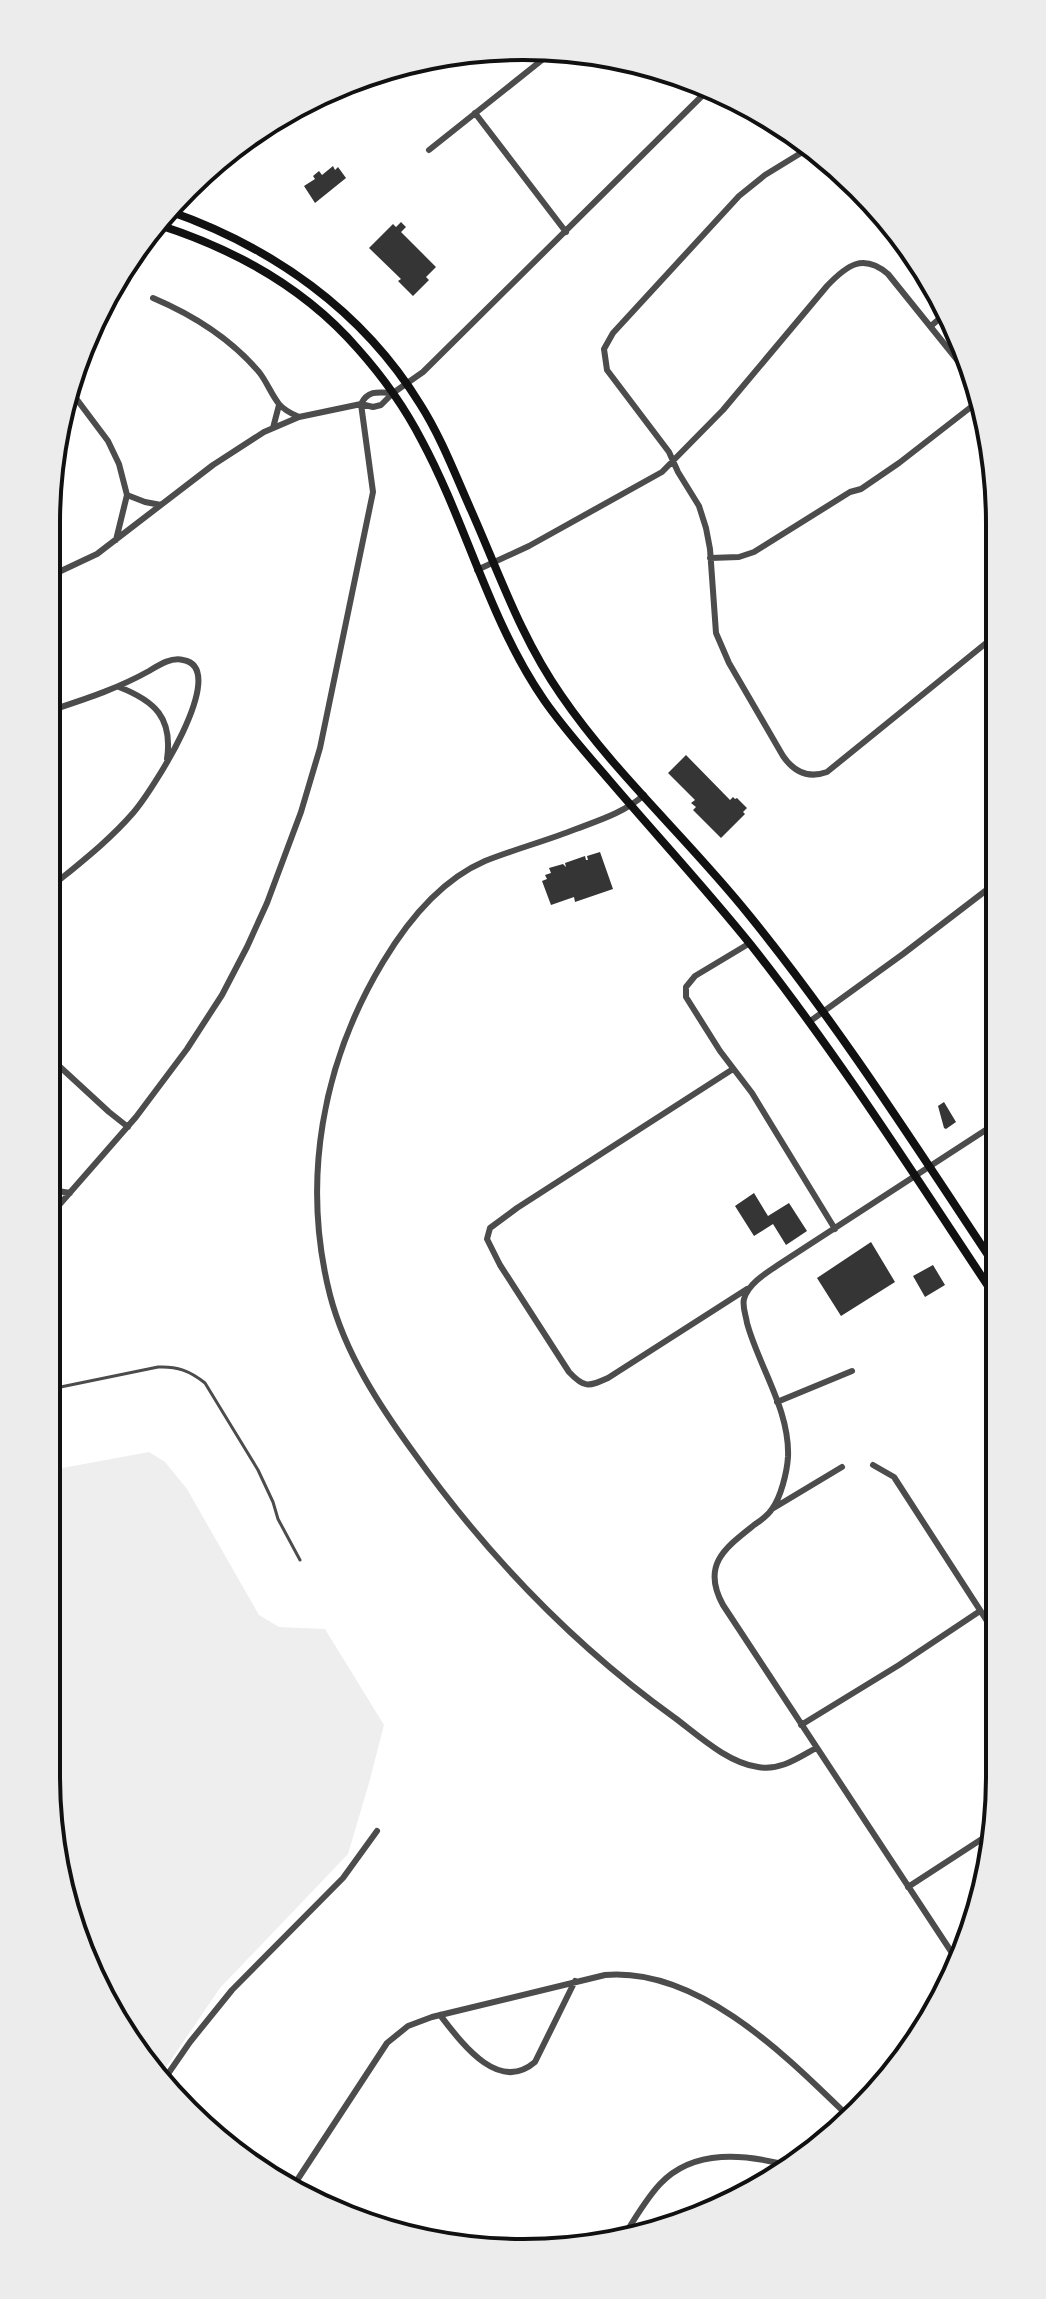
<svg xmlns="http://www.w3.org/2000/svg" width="1046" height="2299" viewBox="0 0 1046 2299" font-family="'Noto Sans',sans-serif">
<rect width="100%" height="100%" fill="#fff"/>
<!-- green -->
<path fill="#eee" d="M149,1452L165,1462L187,1489L259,1615L279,1627L325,1629L384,1725L369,1783L348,1854L220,1988L158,2079L71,1930L46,1776V1471Z"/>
<!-- building -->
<path fill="#353535" d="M333,166L335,170L338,167L346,178L315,203L304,186L315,179L313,176L319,171L322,175Z
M401,222L406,227L401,232L436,267L426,277L429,280L413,296L398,281L401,279L369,248L393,224L396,227Z
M686,755L730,800L733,797L735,799L737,798L747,808L743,812L745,814L721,838L693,810L696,807L691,803L695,800L668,773Z
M600,852L613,889L575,902L574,897L551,905L542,881L547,879L545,875L551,873L549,868L563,864L566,867L565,863L585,856L586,860H588L587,856Z
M944,1102L956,1122L946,1129L944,1128L938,1106Z
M754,1193L768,1216L789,1203L807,1231L786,1245L773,1224L754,1236L735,1206Z
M871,1242L895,1282L841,1316L817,1278Z
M933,1265L945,1285L925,1297L913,1276Z"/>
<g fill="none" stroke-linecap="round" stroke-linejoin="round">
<!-- service -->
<path stroke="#4c4c4c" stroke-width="3" d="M46,1390L158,1367C177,1366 190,1371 205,1383L258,1470L273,1502L278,1519L300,1560"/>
<!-- minor -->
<path stroke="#4c4c4c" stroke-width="6" d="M475,113L566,232
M814,145L765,175L739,196L613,333L604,349L607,370L669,452L678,472L699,506L706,528L710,549L716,633L729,663L783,756C794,772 808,779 827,772L996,635
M429,150L552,52
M153,298C193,315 231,339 259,372C267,382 271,394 279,404C283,409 292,414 299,417
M931,326L947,312
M72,393L108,441L119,464L127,495L116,540
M361,404C368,390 378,392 393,393
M273,428L279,405
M127,495L145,502L161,505
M710,558L739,557L754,552L850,492L861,489L899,463L980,400
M477,570L529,546L662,472L723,410L827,286C847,265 863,253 888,274L975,382
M46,578L97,554L213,465L264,432L299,417L361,404L373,407L381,405L393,393L423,372L712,86
M119,687C155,701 173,718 167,759
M644,795C625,812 600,820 576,829C546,841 515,849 485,861C441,880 407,922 383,962C322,1063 301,1181 330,1295C345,1353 379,1405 414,1453C487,1555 573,1645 675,1718C699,1736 728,1763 758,1767C780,1771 798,1758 816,1748
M46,891C76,866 108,842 133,813C150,794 232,668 183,660C171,657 159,665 149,671C115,690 82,700 46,712
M750,943L695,976L686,987V997L720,1051L752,1093L835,1229
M809,1022L903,954L997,882
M46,1054L109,1112L128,1127
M733,1069L517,1208L490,1228L487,1239L500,1265L569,1372C584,1388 588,1387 608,1378L747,1289
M46,1189L70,1193
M46,1220L136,1117L187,1049L222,995L247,947L267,903L301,812L320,748L373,492L361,404
M777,1402L852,1371
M873,1465L894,1477L1000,1641
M772,1509L842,1467
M801,1725L899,1665L980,1611
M908,1887L988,1835
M960,1965L723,1605C701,1565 725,1548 754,1525C760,1521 769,1514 772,1509C781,1497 787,1472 788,1457C790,1410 759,1367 747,1323C746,1315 742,1307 744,1299C748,1284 766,1273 778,1265L998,1122
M440,2015C461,2042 498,2094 535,2062L575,1981
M161,2084L190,2042L232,1990L343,1878L377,1831
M293,2188L311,2199
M290,2191L387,2043L408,2026L432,2017L605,1975C699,1967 787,2057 849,2117
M624,2236C635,2218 646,2199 660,2184C694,2148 746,2154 790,2166"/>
<!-- secondary -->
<path stroke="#111" stroke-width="8" d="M169,211C272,247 362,310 420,404C441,437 455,474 471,510C499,573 521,638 561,695C615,774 689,840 749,915C840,1027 918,1150 998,1270
M159,225C234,249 306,289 358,349C383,377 405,408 422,441C467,525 489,620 544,700C564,729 587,754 610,781C657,836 706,889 751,945C841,1059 918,1181 998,1301"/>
</g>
<!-- crop -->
<path d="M0 0H1046V2299H0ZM523 60H523A463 463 0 0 1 986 523V1776A463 463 0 0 1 523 2239H523A463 463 0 0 1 60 1776V523A463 463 0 0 1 523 60Z" fill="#ececec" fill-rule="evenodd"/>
<path fill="none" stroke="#111" stroke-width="4" d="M523 60H523A463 463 0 0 1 986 523V1776A463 463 0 0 1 523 2239H523A463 463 0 0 1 60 1776V523A463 463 0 0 1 523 60Z"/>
</svg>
